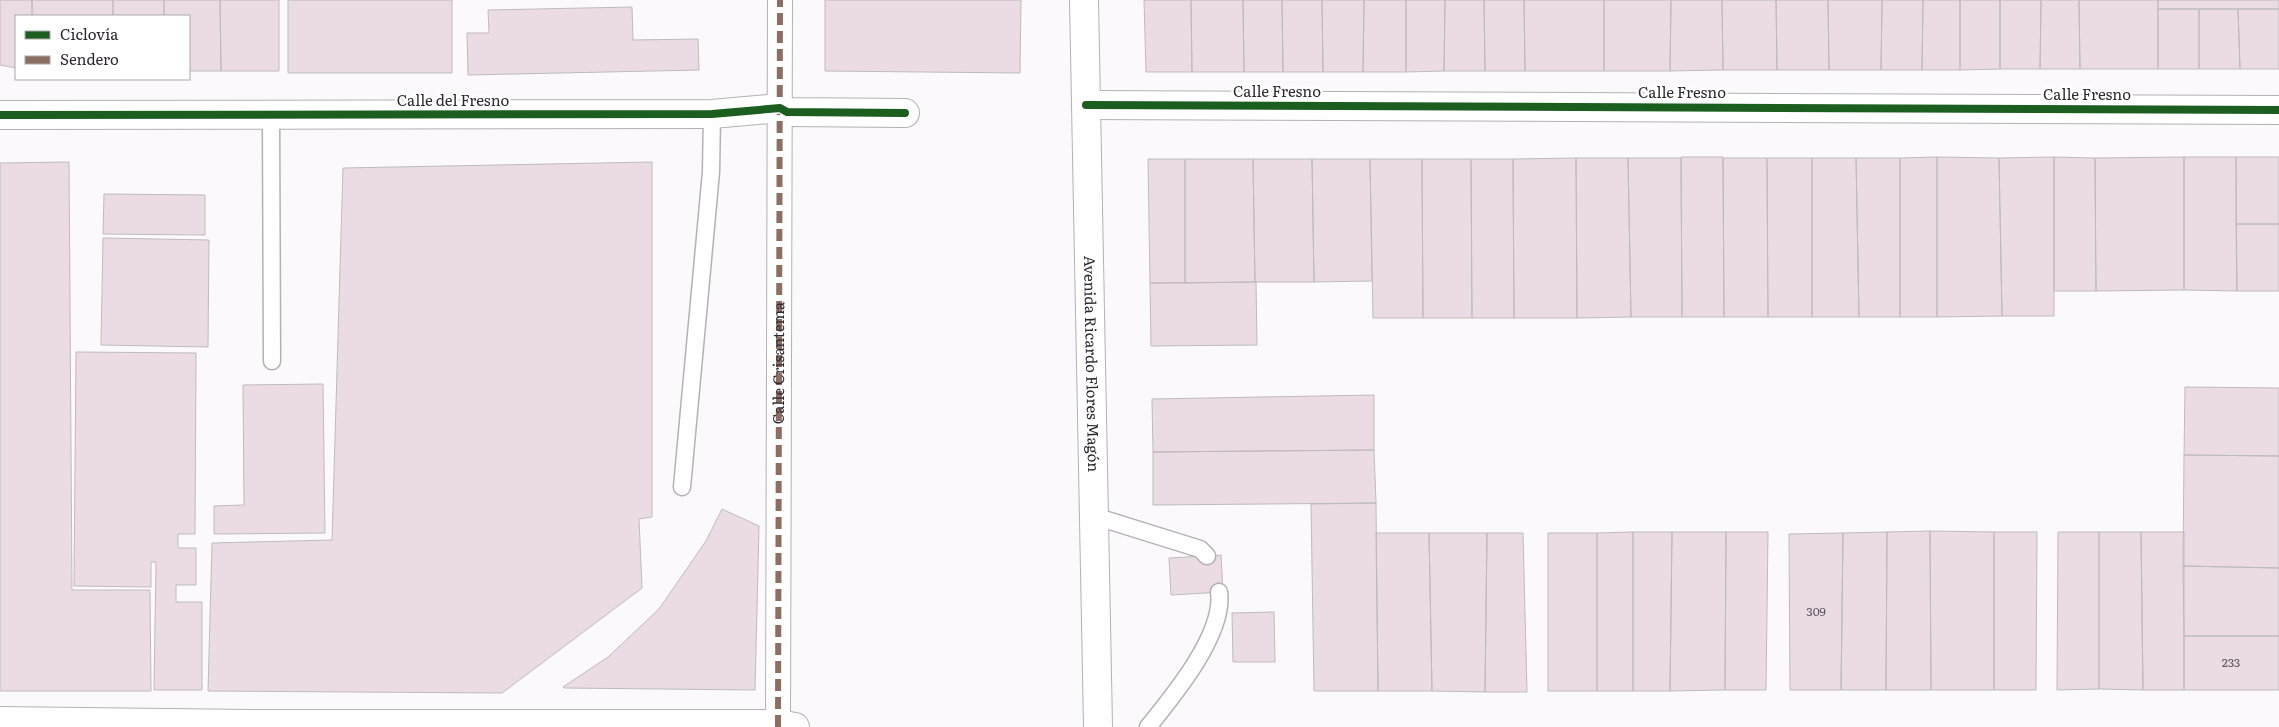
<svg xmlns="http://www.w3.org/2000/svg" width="2279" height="727" viewBox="0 0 2279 727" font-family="Literata,serif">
<rect width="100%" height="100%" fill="#fbf9fc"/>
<!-- building -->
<path fill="#ebdbe5" stroke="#bebbbd" d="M0,0H32V16H16V68L0,65Z
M32,0H113V16H32Z
M113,0H164V16H113Z
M164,0H220L221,71H189V16H164Z
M220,0H279V71H221Z
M288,0H452V73H288Z
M825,0H1021L1020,73L825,71Z
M1144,0H1191L1192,72H1146Z
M1191,0H1243L1244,72H1192Z
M1243,0H1282L1283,72H1244Z
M1282,0H1322L1323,72H1283Z
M1322,0H1364L1363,72H1323Z
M1364,0H1406V72H1363Z
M1406,0H1445L1444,71L1406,72Z
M1445,0H1484L1485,71H1444Z
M1484,0H1524L1525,71H1485Z
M1524,0H1604V71H1525Z
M1604,0H1671L1670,71H1604Z
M1671,0H1722L1723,70L1670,71Z
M1722,0H1776L1777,70H1723Z
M1776,0H1828L1829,70H1777Z
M1828,0H1882L1881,70H1829Z
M1882,0H1923L1922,70H1881Z
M1923,0H1960V70H1922Z
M1960,0H2000V69L1960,70Z
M2000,0H2041L2040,69H2000Z
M2041,0H2079L2080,69H2040Z
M2079,0H2158V69H2080Z
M2158,0H2279V9H2158Z
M632,7L633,40L698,39L699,70L468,75L467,33H489L488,10Z
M2158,9H2199V69H2158Z
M2199,9H2238L2240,69H2199Z
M2238,9H2279V69H2240Z
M1681,157H1723L1724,317H1682Z
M1937,157L1999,158L2002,316L1937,317Z
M1937,157V317H1900V158Z
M2054,157V316H2002L1999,158Z
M2054,157L2095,158L2096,291H2054Z
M2184,157V290L2096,291L2095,158Z
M2184,157H2236L2237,291L2184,290Z
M2236,157H2279V224H2236Z
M1576,158L1577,318H1514L1513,159Z
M1576,158H1628L1631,317L1577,318Z
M1628,158H1681L1682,317H1631Z
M1723,158H1767L1768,317H1724Z
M1767,158H1812V317H1768Z
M1812,158H1856L1859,317H1812Z
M1856,158H1900V317H1859Z
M1148,159H1185V283H1150Z
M1185,159H1253L1255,282L1185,283Z
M1253,159H1312L1314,282H1255Z
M1312,159H1370L1372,281L1314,282Z
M1370,159H1422L1423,318H1373Z
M1422,159H1471L1472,318H1423Z
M1471,159H1513L1514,318H1472Z
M69,162L72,590H150L151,691H0V163Z
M652,162V517L639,519L642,588L502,693L208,691L212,543L332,540L343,168Z
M104,194L205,195V235L103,234Z
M2236,224H2279V291H2237Z
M103,238L209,240L208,347L101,345Z
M1256,282L1257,345L1151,346L1150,283Z
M76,352L196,353L195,534H178V548H196V585H176V602H202V690H154L156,562H151V587L74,586Z
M323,384L325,533L214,534V506L244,505L243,385Z
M2185,387L2279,388V456L2184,455Z
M1374,395V450L1153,452L1152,399Z
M1374,450L1376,503L1153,505V452Z
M2184,455L2279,456V568L2183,566Z
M1376,503L1378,691H1314L1311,504Z
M722,509L759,526L755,690L564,688L563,687L608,657L659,609L706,541Z
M1930,531L1994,532V690H1931Z
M1930,531L1931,690H1886L1887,532Z
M1633,532H1672L1670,691H1633Z
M1633,532V691H1597V533Z
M1672,532H1726L1725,690L1670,691Z
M1726,532H1768L1766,690H1725Z
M1887,532L1886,690H1841L1843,533Z
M1994,532H2037L2036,690H1994Z
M2058,532H2099V689L2057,690Z
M2099,532H2141L2143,690L2099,689Z
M2141,532H2184V690H2143Z
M1376,533H1429L1432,691H1378Z
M1429,533H1487L1485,692L1432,691Z
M1487,533H1523L1527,692H1485Z
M1548,533H1597V691H1548Z
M1843,533L1841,690H1790L1789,534Z
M1221,555L1223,592L1171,595L1169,558Z
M2183,566L2279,568V636H2184Z
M1274,612L1275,662H1233L1232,613Z
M2184,636H2279V690H2184Z"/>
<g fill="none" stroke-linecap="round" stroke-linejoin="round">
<!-- service casing -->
<g stroke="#b4b1b5" stroke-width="19">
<path id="service" d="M271,115L272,361
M682,487L711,172L712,114
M1094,516L1200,549L1207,556
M1148,727C1173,696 1225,634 1219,592"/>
</g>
<!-- pedestrian casing -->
<g stroke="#b4b1b5" stroke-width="26">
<g id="pedestrian">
<path id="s1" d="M778,727L780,0"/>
</g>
</g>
<!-- minor casing -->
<g stroke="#b4b1b5" stroke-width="30">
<path id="minor" d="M1086,105L2279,110
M0,115L712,114L780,108L787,112L905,113
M0,721L251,724H778L795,727"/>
</g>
<!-- secondary casing -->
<g stroke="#b4b1b5" stroke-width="30">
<g id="secondary">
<path id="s2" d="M1084,0L1098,727"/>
</g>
</g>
<!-- service -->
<use href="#service" stroke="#fefeff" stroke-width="16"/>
<!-- pedestrian -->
<use href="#pedestrian" stroke="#fefeff" stroke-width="24"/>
<!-- minor -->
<use href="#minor" stroke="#fefeff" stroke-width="28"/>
<!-- secondary -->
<use href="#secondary" stroke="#fefeff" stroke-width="28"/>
<!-- quiet -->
<path stroke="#8d6e63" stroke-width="6" stroke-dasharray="12 6" stroke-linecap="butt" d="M778,727L780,0"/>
<!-- cycleway casing -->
<g stroke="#fff" stroke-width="11">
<path id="cycleway" d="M1086,105L2279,110
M0,115L712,114L780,108L787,112L905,113"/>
</g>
<!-- cycleway -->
<use href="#cycleway" stroke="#1b5e20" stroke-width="8"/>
</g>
<g text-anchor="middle" stroke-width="5" stroke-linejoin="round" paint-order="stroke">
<!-- number labels -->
<g font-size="12" fill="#5b555c">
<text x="1816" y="616">309</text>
<text x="2231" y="667">233</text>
</g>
<!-- street labels -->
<g font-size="15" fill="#2b282e" stroke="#fff">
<text x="1277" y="97">Calle Fresno</text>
<text x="1682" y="98">Calle Fresno</text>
<text x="2087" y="100">Calle Fresno</text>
<text x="453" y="106">Calle del Fresno</text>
<text dy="5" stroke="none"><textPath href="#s2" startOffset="364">Avenida Ricardo Flores Magón</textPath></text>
<text dy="5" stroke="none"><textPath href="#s1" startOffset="364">Calle Crisantema</textPath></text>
</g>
</g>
<!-- legend -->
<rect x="15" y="15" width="175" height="65" fill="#ffffff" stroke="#aaa9ab"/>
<rect x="25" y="31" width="25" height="8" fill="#1b5e20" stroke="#aaa9ab"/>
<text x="60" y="40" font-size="15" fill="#2b282e">Ciclovía</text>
<rect x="25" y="56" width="25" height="8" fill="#8d6e63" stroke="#aaa9ab"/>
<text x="60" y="65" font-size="15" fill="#2b282e">Sendero</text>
</svg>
